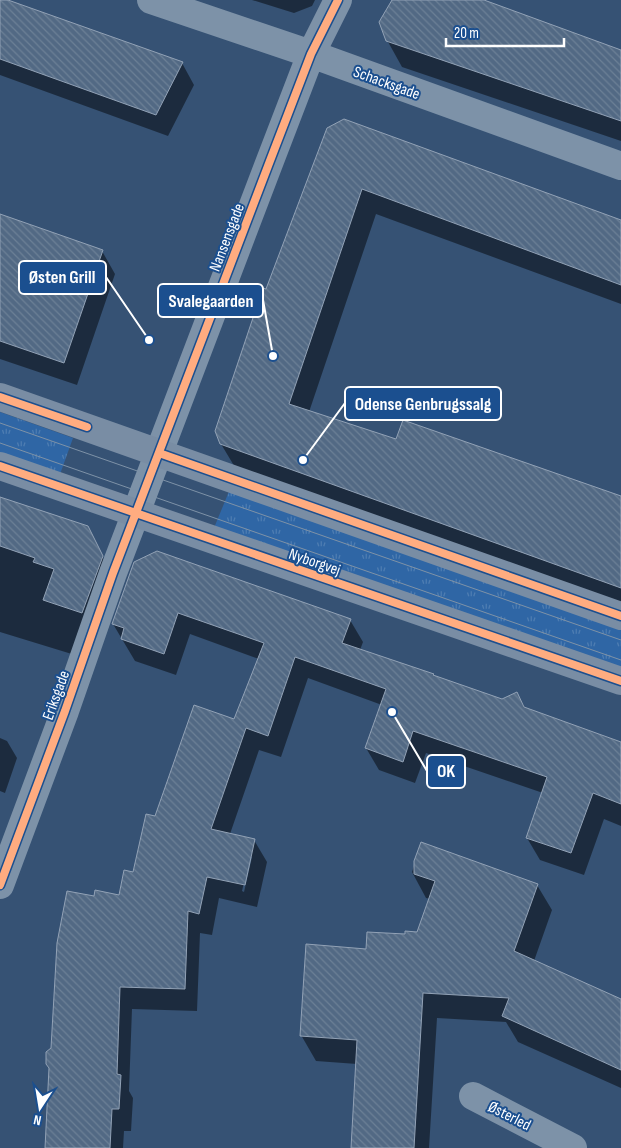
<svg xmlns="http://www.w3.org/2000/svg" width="621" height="1148" viewBox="0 0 621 1148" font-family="'Sofia Sans Condensed',sans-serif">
<defs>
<pattern id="grass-tufts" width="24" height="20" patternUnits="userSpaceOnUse" patternTransform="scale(1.25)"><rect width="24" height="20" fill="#2f66a5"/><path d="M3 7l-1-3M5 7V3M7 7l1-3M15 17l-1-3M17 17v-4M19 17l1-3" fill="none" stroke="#4e7db2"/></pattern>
<pattern id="building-back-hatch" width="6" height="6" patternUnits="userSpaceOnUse" patternTransform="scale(1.25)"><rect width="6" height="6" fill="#526984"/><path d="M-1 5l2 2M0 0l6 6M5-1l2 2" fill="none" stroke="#6c8096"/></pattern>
</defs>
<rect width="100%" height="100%" fill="#365274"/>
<!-- grass -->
<path fill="url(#grass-tufts)" d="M0,412L73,438L59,477L0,456Z
M230,489L621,627V672L214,528Z"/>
<!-- shadow -->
<path fill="#0007" fill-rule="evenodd" d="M252,0H315L312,6L294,13Z
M394,0H481L621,51V141L402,67L387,40Z
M0,12L182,63L194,85L168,136L0,75Z
M328,129L621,221V304L376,214L309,412L397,441L621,497V607L236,469L221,444L267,291Z
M0,216L102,251L115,274L77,385L0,359Z
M0,498L87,527L117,584L75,655L0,632Z
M135,563L350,620L363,642L360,650L433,675L434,677L503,701L517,694L525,708L621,742V826L604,819L584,875L540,860L527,838L543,793L426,753L415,783L379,770L366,748L382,705L308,678L281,757L259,750L230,834L254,840L267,862L257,907L219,898L212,935L200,933L197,1011L132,1009L129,1091L133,1098L131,1131H124L123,1148H46L52,1048L95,898L120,897L134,874L156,817L234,721L259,659L190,634L176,675L135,661L113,624ZM250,857H252L244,892L242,891Z
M0,738L7,741L17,758L5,793L0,791Z
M422,844L537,885L552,910L534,961L621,1000V1088L518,1042L506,1022L437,1018L429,1148H352L357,1064L316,1061L301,1035L367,950L406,935L418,934L430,899L426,898L412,872Z"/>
<!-- building -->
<path fill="url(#building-back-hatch)" stroke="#92a2b6" d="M0,0H8L183,62L156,115L0,59Z
M392,0H484L621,50V121L386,41L379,22Z
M344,119L621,220V285L362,189L289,404L396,439L403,420L621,496V588L220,444L215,431L263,288L266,289L327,128Z
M0,214L103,250L64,363L0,341Z
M0,497L88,526L103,556L82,613L43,600L54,569L33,562L35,558L0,546Z
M157,551L351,619L342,643L434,674L433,675L502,699L517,692L524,707L621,742V804L593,793L571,853L526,838L547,777L413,731L403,762L365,748L386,689L295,657L268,736L246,728L211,829L255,839L245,885L207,877L199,914L188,911L185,989L120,987L117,1074L121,1075L119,1109H112L110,1148H45L49,1068L46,1064V1052L51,1048L57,943L67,891L94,896L95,890L119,895L124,870L133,872L146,814L155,816L194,705L234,719L264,643L178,613L164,654L121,639L124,628L112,624L134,562Z
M421,842L538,884L514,951L621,999V1070L502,1016L509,998L423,993L414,1148H351L357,1040L300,1036L306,944L366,949L367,932L405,934V931L417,932L435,881L414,874V861Z"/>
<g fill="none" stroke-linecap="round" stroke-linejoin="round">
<!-- street -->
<path stroke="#7d92a8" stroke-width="28" d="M151,0L311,54L621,166
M0,885L65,711L113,573L268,166L311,54L338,0
M473,1096L573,1148"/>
<!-- secondary -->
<path stroke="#798da4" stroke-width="28" d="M0,397C207,469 414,544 621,616
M0,466L621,681"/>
<!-- tram -->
<path stroke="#7e92a7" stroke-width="1" d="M0,423L621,640
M0,443L621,660"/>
<!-- cycleway casing -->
<g stroke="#1b4f8f" stroke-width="11">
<path id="cycleway" d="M0,397L87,427
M159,453L621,616
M0,466L621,681
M0,885L65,711L113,573L268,166L311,54L338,0"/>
</g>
<!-- cycleway -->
<use href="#cycleway" stroke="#ffac80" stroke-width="8"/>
</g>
<g text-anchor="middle" stroke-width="4" stroke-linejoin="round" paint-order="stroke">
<!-- street labels -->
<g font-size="16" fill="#fff" stroke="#1b4f8f">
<text transform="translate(387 82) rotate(20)" y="6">Schacksgade</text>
<text transform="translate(226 237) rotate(-69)" y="6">Nansensgade</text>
<text transform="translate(315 561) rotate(19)" y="6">Nyborgvej</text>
<text transform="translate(55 695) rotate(-70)" y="6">Eriksgade</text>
<text transform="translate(510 1115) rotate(27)" y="6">Østerled</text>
</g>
</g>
<!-- callouts -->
<path fill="none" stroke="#fff" stroke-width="2" d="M149 340L106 277M273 356L263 300M303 460L345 403M392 712L427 771"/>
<g fill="#fff" stroke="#1b4f8f" stroke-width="2">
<circle cx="149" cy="340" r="5"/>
<circle cx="273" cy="356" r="5"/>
<circle cx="303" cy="460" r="5"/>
<circle cx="392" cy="712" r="5"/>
</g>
<g fill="#1b4f8f" stroke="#fff" stroke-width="2">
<rect x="19" y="261" width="87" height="33" rx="5"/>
<rect x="158" y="284" width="105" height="33" rx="5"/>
<rect x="345" y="387" width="156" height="33" rx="5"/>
<rect x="427" y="755" width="38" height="33" rx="5"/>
</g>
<g font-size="18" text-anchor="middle" font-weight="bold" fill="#fff">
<text x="62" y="283">Østen Grill</text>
<text x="211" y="307">Svalegaarden</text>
<text x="423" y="410">Odense Genbrugssalg</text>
<text x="446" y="777">OK</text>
</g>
<!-- north arrow -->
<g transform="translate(40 1108) rotate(192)" stroke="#1b4f8f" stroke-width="4" paint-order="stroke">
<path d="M0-4L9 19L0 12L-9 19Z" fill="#ffffff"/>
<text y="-8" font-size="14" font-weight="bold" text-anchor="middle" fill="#ffffff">N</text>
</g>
<!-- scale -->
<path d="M446 38v8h118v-8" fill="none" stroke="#ffffff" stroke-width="2.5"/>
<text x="454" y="38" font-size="15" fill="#ffffff" stroke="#1b4f8f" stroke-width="4" paint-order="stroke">20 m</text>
</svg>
